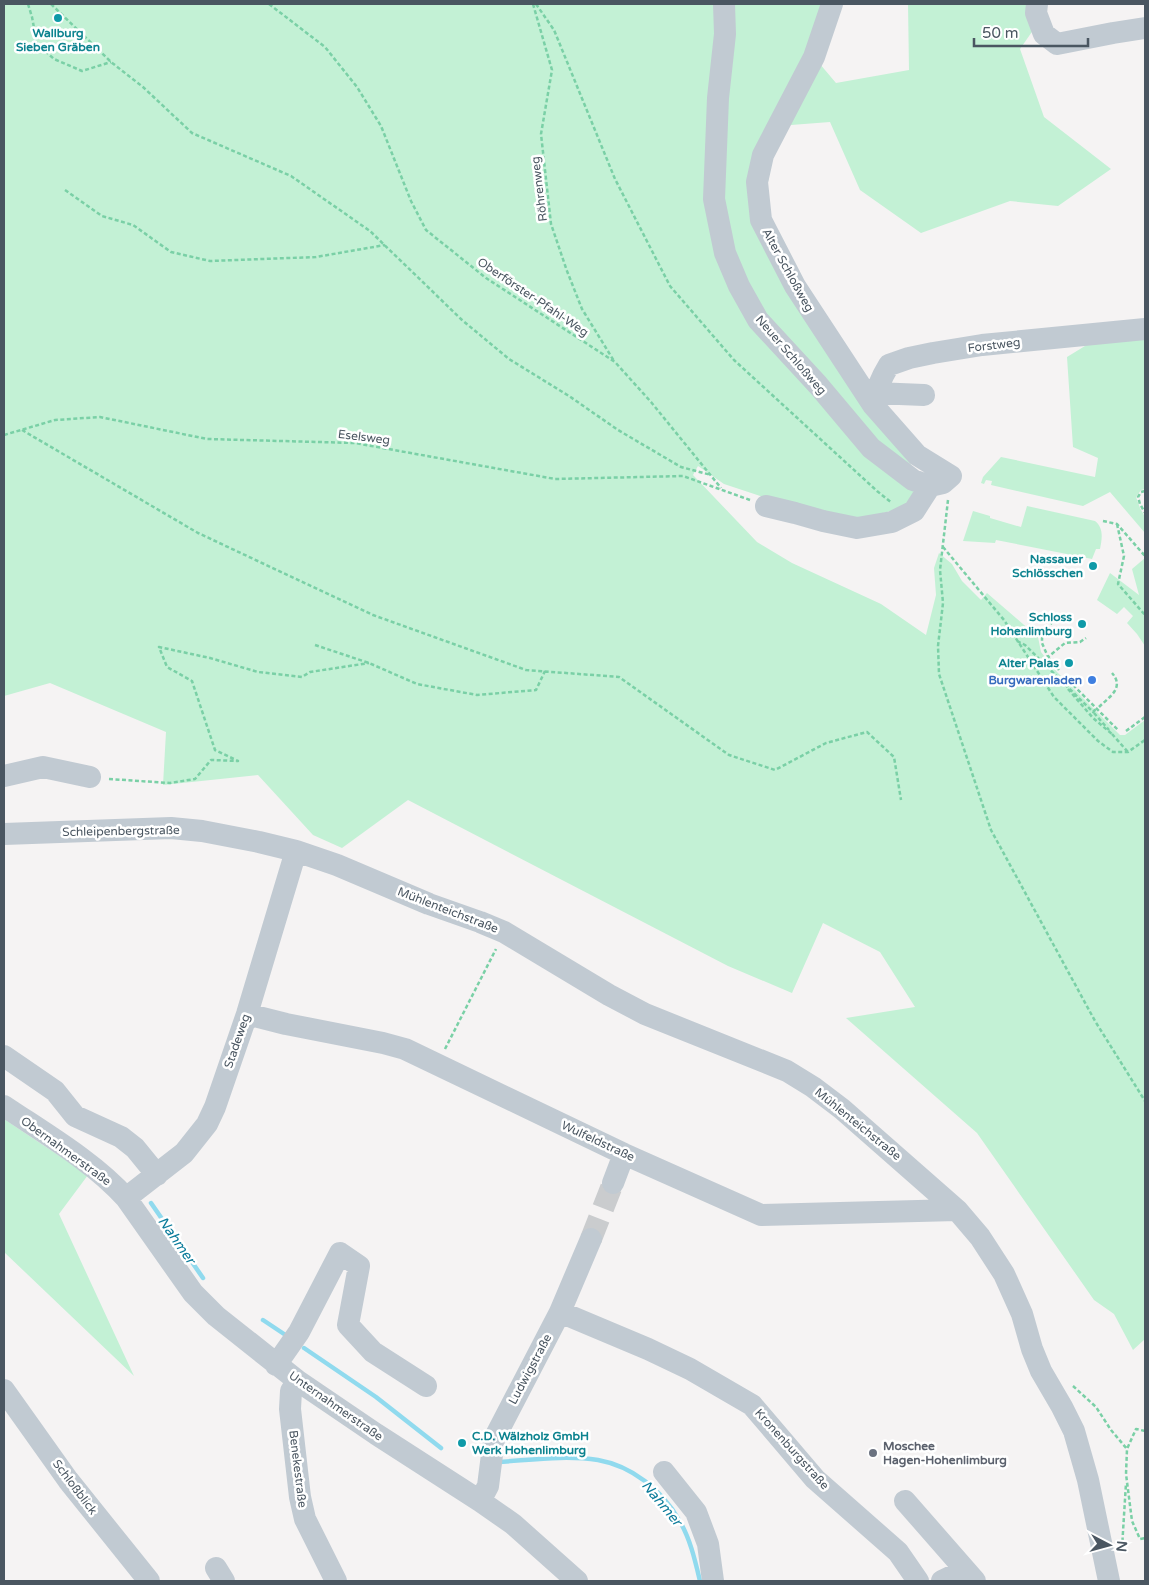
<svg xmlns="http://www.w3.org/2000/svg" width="1149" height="1585" viewBox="0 0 1149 1585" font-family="'Varela Round',sans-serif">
<rect width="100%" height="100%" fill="#f5f3f3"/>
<!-- green -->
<path fill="#c3f1d5" d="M4,4H832L814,57L836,83L909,70L908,4H1032L1036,26L1020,49L1044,117L1111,169L1058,206L1010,201L921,233L860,190L830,122L778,126L761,220L853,392L919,475L920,504L842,523L724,484L698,466L693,475L757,542L792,563L881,604L926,635L936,595L934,568L939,553L952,564L962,581L981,600L987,593L1038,637L1041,652L1057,672L1120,735H1125L1145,720V1339L1133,1350L1114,1314L1094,1300L977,1133L846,1018L915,1007L880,952L823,923L792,993L728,966L408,800L342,848L313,835L258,775L163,785L166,732L50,683L4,696Z
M1145,317V489L1141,490L1136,497L1140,508L1145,517V533L1110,492L1083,506L991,485L992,481L986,480L984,484L981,483L983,477L1001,457L1095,477L1098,458L1073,447L1067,357L1098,338L1144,320Z
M1027,506L1095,521C1104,528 1102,539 1100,549H1096L1092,559L996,540L995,543L963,541L973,511L990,516V518L1021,527Z
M1145,558V646L1137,634L1127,623L1133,616L1124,607L1117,614L1097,600L1110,573L1139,595L1132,569Z
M4,1119L88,1175L59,1214L134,1376L4,1252Z"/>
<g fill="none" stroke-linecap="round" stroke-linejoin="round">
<!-- stream -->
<path stroke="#90daee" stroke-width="4.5" d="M151,1203L203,1278
M263,1320L287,1336
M304,1348L376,1397L441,1448
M498,1462C531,1460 565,1455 598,1460C632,1466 662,1490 679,1520C690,1538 695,1560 700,1581"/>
<!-- minor-tunnel -->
<path stroke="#caccce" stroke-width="22" stroke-dasharray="22 11" stroke-linecap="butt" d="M591,1239L613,1183"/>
<!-- path -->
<path stroke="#7ad0a6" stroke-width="2.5" stroke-dasharray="4 2.5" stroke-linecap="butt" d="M28,4L32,17L37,44L54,59L82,71L111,62
M51,4L111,62L143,87L192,133L291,176L370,231L462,320L509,359L569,396L618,430L681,467L711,475
M269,4L325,47L357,87L381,126L411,201L426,230L486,278L615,362L651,402L721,488
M533,4L552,70L541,134L551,224L567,271L582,309L614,361
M536,4L554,30L615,179L670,286L734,360L877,491L892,503
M65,190L102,216L133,225L171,252L210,261L316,257L385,245
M22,430L198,533L373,615L526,670L619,677L729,755L775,770L826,743L867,732L894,757L901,800
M4,435L55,420L100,417L207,439L355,443L555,479L683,476L750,500
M1145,491L1141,492L1138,497L1140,504L1145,513
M948,500L940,570L943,603L938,646L939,674L991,830L1095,1021L1145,1101
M1103,521L1117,524L1145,556
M1117,524L1124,556L1118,584L1145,615
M943,547L1004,620L1054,697L1098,741L1113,752H1128L1145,740
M1053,621L1042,635V643L1048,657L1065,643L1080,642L1086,638
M1017,641L1025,645L1093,712L1096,709
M315,645L369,663L417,684L477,695L536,690L545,671
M1048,657L1059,670
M1073,685L1118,730
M1068,689L1093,718L1112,734
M1099,707C1109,697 1125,688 1112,673
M1094,713L1109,730
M1126,731L1145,717
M1112,734L1128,752
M109,779L170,783L195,779L211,760L238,761L215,750L192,681L167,667L159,647L210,658L258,672L302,677L310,672L369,663
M445,1049L496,949
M1073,1386L1096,1407L1111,1430L1127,1449
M1145,1431L1136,1429L1127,1449L1126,1474L1132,1521L1140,1539L1145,1538
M1122,1548L1126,1483"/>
<!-- minor -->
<path stroke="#c1cad2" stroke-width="22" d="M724,4L725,34L718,98L714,199L725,253L739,286L758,320L818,385L871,448L913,480L930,486
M832,4L814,57L763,155L757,182L761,220L795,286L873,405L917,455L951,476L943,483L930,486
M1037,4L1036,13L1044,34L1057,44L1113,33L1145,28
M875,393L924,395
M873,405C876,390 881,378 889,365L909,358L933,353L982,345L1145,329
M766,506L795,513L823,521L857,528L892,522L914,511L930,486
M4,776L43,767L90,777
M4,834L171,828L202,831L259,842L296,851L337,865L429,904L480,922L504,932L609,995L645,1014L787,1071L813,1087L842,1109L957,1210L980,1237L1004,1274L1022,1314L1032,1349L1041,1371L1062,1407L1074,1431L1088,1480L1109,1581
M247,1014L286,1024L383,1043L405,1049L624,1154L761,1215L957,1210
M4,1056L55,1091L75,1116L121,1137L135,1148L157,1175
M4,1106C44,1133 94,1162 126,1198L193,1293L216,1316L298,1381L376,1434L480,1501L513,1524L577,1581
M613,1183L624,1154
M126,1198L184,1153L207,1124L215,1107L247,1014L296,851
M560,1312L648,1349L690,1369L752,1405L815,1479L898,1552L918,1581
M276,1365L299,1332L340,1253L359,1266L348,1325L373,1352L426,1386
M298,1381L291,1391L290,1409L300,1497L305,1519L336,1581
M4,1390L68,1480L149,1581
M664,1472L696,1512L708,1544L713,1581
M480,1501L488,1486L494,1439L560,1312L591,1239
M905,1501L975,1581
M216,1568L224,1581
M942,1581L965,1570"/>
</g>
<!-- markers -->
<g fill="#0f9aa8" stroke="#fff" stroke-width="2">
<circle cx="58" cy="18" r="5"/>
<circle cx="1093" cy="566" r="5"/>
<circle cx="1082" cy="624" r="5"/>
<circle cx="1069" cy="663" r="5"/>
<circle cx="462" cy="1443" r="5"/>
</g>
<circle fill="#3f7fe0" stroke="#fff" stroke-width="2" cx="1092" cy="680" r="5"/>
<circle fill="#6b7280" stroke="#fff" stroke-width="2" cx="873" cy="1453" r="5"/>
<g text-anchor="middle" stroke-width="5" stroke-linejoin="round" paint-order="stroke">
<!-- culture labels -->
<g font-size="12" font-weight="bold" fill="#0d838f" stroke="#fff" text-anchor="end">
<text x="58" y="37" text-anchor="middle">Wallburg<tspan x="58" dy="14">Sieben Gräben</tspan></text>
<text x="1083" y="563">Nassauer<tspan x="1083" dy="14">Schlösschen</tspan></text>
<text x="1072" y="621">Schloss<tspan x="1072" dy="14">Hohenlimburg</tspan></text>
<text x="1059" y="667">Alter Palas</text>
<text x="472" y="1440" text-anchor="start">C.D. Wälzholz GmbH<tspan x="472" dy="14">Werk Hohenlimburg</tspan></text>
</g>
<!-- street labels -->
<g font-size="12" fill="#4a5661" stroke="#fff">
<text transform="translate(539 189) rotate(-97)" y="4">Röhrenweg</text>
<text transform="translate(788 270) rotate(61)" y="4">Alter Schloßweg</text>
<text transform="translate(533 297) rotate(34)" y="4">Oberförster-Pfahl-Weg</text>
<text transform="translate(994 345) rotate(-7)" y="4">Forstweg</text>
<text transform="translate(791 355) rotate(49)" y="4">Neuer Schloßweg</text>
<text transform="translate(364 437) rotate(7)" y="4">Eselsweg</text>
<text transform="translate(121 831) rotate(-1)" y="4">Schleipenbergstraße</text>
<text transform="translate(448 910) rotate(21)" y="4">Mühlenteichstraße</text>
<text transform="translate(237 1041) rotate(-71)" y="4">Stadeweg</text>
<text transform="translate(858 1124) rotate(39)" y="4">Mühlenteichstraße</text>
<text transform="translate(598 1141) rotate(25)" y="4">Wulfeldstraße</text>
<text transform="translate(66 1151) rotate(36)" y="4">Obernahmerstraße</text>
<text transform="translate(530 1369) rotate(-62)" y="4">Ludwigstraße</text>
<text transform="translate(336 1406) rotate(35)" y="4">Unternahmerstraße</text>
<text transform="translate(792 1449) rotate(48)" y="4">Kronenburgstraße</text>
<text transform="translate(298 1469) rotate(83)" y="4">Benekestraße</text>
<text transform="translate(75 1487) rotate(53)" y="4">Schloßblick</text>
</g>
<!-- shop labels -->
<g font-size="12" font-weight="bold" fill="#366cbe" stroke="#fff" text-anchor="end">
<text x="1082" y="684">Burgwarenladen</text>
</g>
<!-- worship labels -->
<g font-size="12" font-weight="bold" fill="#5b616d" stroke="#fff" text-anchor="start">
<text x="883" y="1450">Moschee<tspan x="883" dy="14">Hagen-Hohenlimburg</tspan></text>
</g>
<!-- water labels -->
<g font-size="14" font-style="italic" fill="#0c7c9b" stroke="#fff">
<text transform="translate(177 1240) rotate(55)" y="5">Nahmer</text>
<text transform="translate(662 1503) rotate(50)" y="5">Nahmer</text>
</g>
</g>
<!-- border -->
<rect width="1149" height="1585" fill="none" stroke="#4a5661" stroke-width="10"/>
<!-- north arrow -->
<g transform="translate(1109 1545) rotate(96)" stroke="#ffffff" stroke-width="4" paint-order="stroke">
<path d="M0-4L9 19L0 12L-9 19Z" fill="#4a5661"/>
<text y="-8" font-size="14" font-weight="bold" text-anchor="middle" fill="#4a5661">N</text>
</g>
<!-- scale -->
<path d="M974 38v8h114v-8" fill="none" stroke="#4a5661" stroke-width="2.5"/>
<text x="982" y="38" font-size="15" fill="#4a5661" stroke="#ffffff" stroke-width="4" paint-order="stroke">50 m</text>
</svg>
